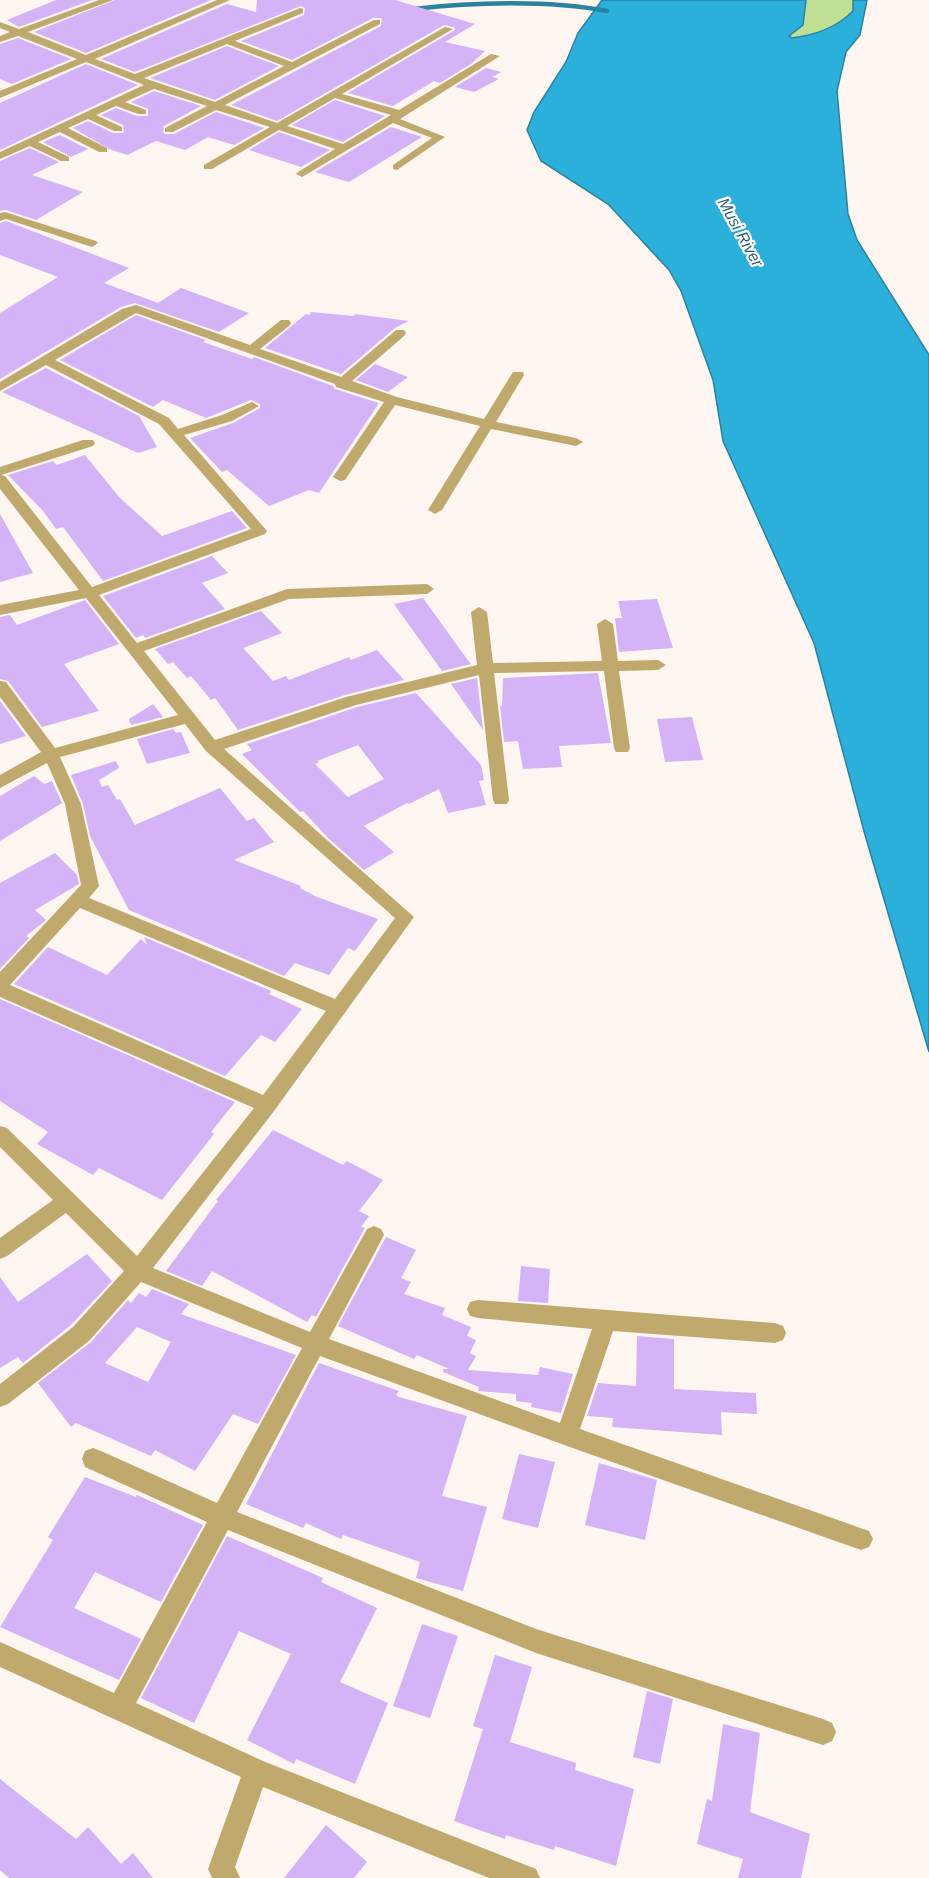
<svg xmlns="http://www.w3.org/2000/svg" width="929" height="1878" viewBox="0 0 929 1878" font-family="Helvetica,sans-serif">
<rect width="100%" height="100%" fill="#fff5f1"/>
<!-- green -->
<path fill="#bfdf94" d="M806,0H853V11C836,27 816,35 792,38L789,36L803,25Z"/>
<!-- water -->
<path fill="#2bb0dc" stroke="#2883a1" stroke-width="1.5" d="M602,0H806L803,25L789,36L792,38C816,35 836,28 853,11V0H867L860,35L846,52L837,91L848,214L857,240L929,355V1052L865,835L814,643L723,441L713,380L681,291L669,270L608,204L541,161L527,130L534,112L566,62L578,33Z"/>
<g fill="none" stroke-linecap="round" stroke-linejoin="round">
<!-- stream -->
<path stroke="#2883a1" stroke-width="4.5" d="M414,9C472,2 550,0 607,11"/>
</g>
<!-- building -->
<path fill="#d4b3f7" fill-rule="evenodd" d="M56,0H92L19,27L7,20Z
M115,0H211L86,53L34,32Z
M257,0H395L475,24L445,42L485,51L471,64L440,83L434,81L393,106L348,93L455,30L454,27L444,25L277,121L231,105L381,26L382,18H373L292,60L241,41L304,15L305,8L301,6L135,72L101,59L227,4L256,12Z
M18,38L71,59L12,84L0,79V44Z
M227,46L279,66L215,100L150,78Z
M86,64L138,85L0,150V103Z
M486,68L501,72L492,77L499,79L474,92L455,87Z
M154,91L201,106L164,126L163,132L165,134H174L216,112L264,128L234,145L208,137L185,150L156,141L127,155L109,149L73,128L88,121L113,133H124L123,125L101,115L116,108L137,116H148V109L131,102Z
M335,100L385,116L343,142L292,125Z
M391,127L422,137L349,182L315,172Z
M279,132L330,150L301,167L249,150Z
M60,135L88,149L71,157L43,142Z
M30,148L59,162L32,175L83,192L36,220L6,210L0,211V161Z
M6,221L129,268L104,283L158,303L181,288L249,313L219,332L135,303L121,307L0,379V313L58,277L0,255V223Z
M311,312L354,316L355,314L409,321L395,328L341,374L265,348L306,314L310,315Z
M136,315L206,340L203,342L252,359L254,357L333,386L335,389L379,403L319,493L309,490L269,506L227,470L222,472L190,438L233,423L260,408V404L251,400L206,418L163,400L153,407L60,360Z
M375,364L408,377L388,392L356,380Z
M46,368L139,416L157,447L138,453L2,392Z
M85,455L119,497L162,536L232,511L247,528L103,581L63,527L56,529L43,511L8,475L53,461L57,465Z
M0,514L33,573L0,582Z
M212,556L228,573L202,583L225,609L145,638L143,635L136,638L103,596Z
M423,598L467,659L471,664L442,671L394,604Z
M657,599L673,648L619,652L615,618H622L618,601Z
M85,600L119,644L64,664L99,711L42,727L8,681L0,679V617L10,615L17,625Z
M261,611L282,633L243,648L273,681L286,676L289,680L349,657L351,660L377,650L404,680L345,695L238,730L215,698L211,700L191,676L187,678L173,662L168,664L155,649Z
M598,673L611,743L559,746L562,767L523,769L518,741L504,742L500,705L502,707L503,678Z
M477,678L483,730L451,684Z
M416,693L481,765L484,780L479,781L486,805L448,813L439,789L409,804L407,803L364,826L394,852L364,870L328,838L303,811L300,812L242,754L252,750L247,744L357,707ZM358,745L384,779L348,797L315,764L319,762L317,761Z
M0,701L26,736L0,744Z
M153,704L163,717L131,725L129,719Z
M692,717L703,760L665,762L657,719Z
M173,729L176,733L181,732L190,753L147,764L137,739Z
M116,761L119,768L99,780L102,787L108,785L117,800L120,799L135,825L220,788L247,821L254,818L274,842L234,860L301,886L300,888L317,897L378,919L355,951L348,948L329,975L295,963L284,976L129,910L90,836L83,804L71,775Z
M34,776L44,784L52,781L62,803L0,841V796Z
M55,853L77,875L79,884L35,910L46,920L26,936L29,938L0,969V883Z
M144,937L271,991L269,994L302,1009L275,1042L261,1035L225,1076L14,984L48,947L107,975L141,939L147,945Z
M0,999L235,1102L211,1132L214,1134L162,1200L99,1168L93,1175L37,1144L48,1132L0,1101Z
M273,1130L343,1165L347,1161L383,1180L359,1211L369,1216L361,1227L365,1228L316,1317L312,1315L307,1322L212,1271L202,1286L166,1271L218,1201L216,1200Z
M386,1237L416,1250L401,1278L411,1282L404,1294L445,1308L442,1315L471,1327L467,1336L476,1340L470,1353L476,1356L468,1370L538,1375L540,1367L573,1374L561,1413L531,1407L532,1403L516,1401V1394L478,1391L479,1387L443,1372V1369H449L417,1355L414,1359L338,1326Z
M87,1254L112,1281L71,1325L23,1363L18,1357L0,1368V1277L18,1302Z
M521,1266L550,1269L548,1303L518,1301Z
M152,1289L189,1304L181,1314L296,1355L258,1424L233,1414L195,1471L155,1450L151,1456L76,1423L71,1427L38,1383L91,1342L128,1300L131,1303L139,1293L146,1297ZM137,1327L171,1342L148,1382L105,1363Z
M637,1336L674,1339V1389L756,1393L757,1414L721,1412L722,1435L612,1427L613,1418L587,1416L598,1383L636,1386Z
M319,1363L399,1391L396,1395L399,1397L467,1416L442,1496L487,1507L463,1591L416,1578L420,1562L343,1535L341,1539L306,1523L303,1528L246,1504Z
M519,1454L555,1462L538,1528L502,1519Z
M599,1463L657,1480L645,1540L585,1525Z
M85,1477L136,1497L137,1495L203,1525L161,1602L95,1572L74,1608L141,1639L119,1680L0,1627L53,1540L48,1537Z
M227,1536L323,1578L321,1582L377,1608L340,1682L388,1703L355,1784L296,1759L294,1764L247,1740L291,1654L239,1631L194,1723L141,1698Z
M422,1624L458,1636L430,1718L393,1706Z
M495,1655L532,1667L510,1742L576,1763L575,1770L634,1789L616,1866L555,1846L554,1850L506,1835L505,1839L454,1821L483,1729L473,1726Z
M647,1691L673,1699L660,1764L633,1757Z
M723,1724L760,1733L750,1812L810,1834L801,1878H738L743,1859L697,1844L707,1799L712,1801Z
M0,1779L76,1839L88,1827L121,1864L133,1853L153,1878H9L0,1870Z
M326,1825L367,1862L354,1878H284Z"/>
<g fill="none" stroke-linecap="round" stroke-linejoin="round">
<!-- minor -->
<path fill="#bfa96c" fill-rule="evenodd" d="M99,0H113L28,32L86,55L217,0H230L95,59L135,74L300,8L303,9V13L235,41L292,62L374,20H380V24L225,105L277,123L445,27L453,29L342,94L399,110L491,54L500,56L400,119L445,137L397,170L393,169V165L432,138L393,123L302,177L296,174L298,172L335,149L279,130L212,169H204V165L270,127L216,110L173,132H165V128L207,106L154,89L125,102L146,110V114H138L116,106L96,115L122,127V131H114L88,119L68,128L107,148V152H99L60,132L38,142L69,157V161H61L30,146L0,159V152L144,85L86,62L0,98V91L77,59L18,36L0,42V36L10,32L0,28V22L19,29ZM227,44L284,66L215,102L144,78ZM335,98L391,115L343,144L287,126Z
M5,212L96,241L98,243L92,247L6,219L0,221V213Z
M136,305L250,345L281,320H289L291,323L289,326L260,349L341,377L396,330H404L406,333L404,336L352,381L397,397L484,419L513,372H523L524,375L496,422L576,438L583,442L576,446L491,429L442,510L435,514L428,510L480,426L395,405L345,480L340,481L333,477L384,402L336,387L335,384L136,313L55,360L169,418L178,429L222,415L252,402L259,406L232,421L184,435L267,531L265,534L99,595L137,643L287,589L427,584L434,589L427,594L289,599L144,651L215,740L346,697L477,665L471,612L479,607L487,612L493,663L602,661L597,624L605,619L613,624L618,661L658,660L666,665L658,670L619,671L630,748L628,752H616L614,748L604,671L494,673L509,800L507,804H495L493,800L479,675L356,705L224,749L414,917L274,1111L153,1268L310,1332L367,1229L374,1226L381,1229L384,1235L329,1339L560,1423L592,1329L478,1318L470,1316L467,1309L470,1302L478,1300L775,1323L783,1326L786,1333L783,1340L775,1343L613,1331L580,1429L869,1531L873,1539L869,1547L861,1550L567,1446L320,1356L237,1512L536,1629L823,1719L832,1723L836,1732L832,1741L823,1745L536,1653L228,1530L136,1703L263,1761L536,1869L540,1878H489L263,1787L235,1867L240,1878H212L208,1869L241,1777L0,1667V1642L114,1693L207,1522L85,1467L82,1459L85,1451L93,1448L101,1451L217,1503L302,1348L141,1282L89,1341L8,1404L0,1407V1384L73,1327L124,1271L66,1213L7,1256L0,1259V1238L53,1200L0,1147V1126L7,1128L137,1256L254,1108L0,997V972L81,885L65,804L47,763L0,788V775L41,752L0,697V681L6,682L55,748L178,715L86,598L0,615V605L79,590L0,489V467L83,440H93L95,443L93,446L1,475L5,476L92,587L251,529L159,424L46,365L0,391V382L122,309ZM185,724L206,751L395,918L335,999L89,898L99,886L81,804L60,757ZM80,908L326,1011L263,1095L10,985Z"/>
</g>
<g text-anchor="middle" stroke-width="4.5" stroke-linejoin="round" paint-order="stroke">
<!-- far-water labels -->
<g font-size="16" font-style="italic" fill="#2d5f72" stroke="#fff">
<text transform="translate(741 232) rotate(61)" y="6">Musi River</text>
</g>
</g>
</svg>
